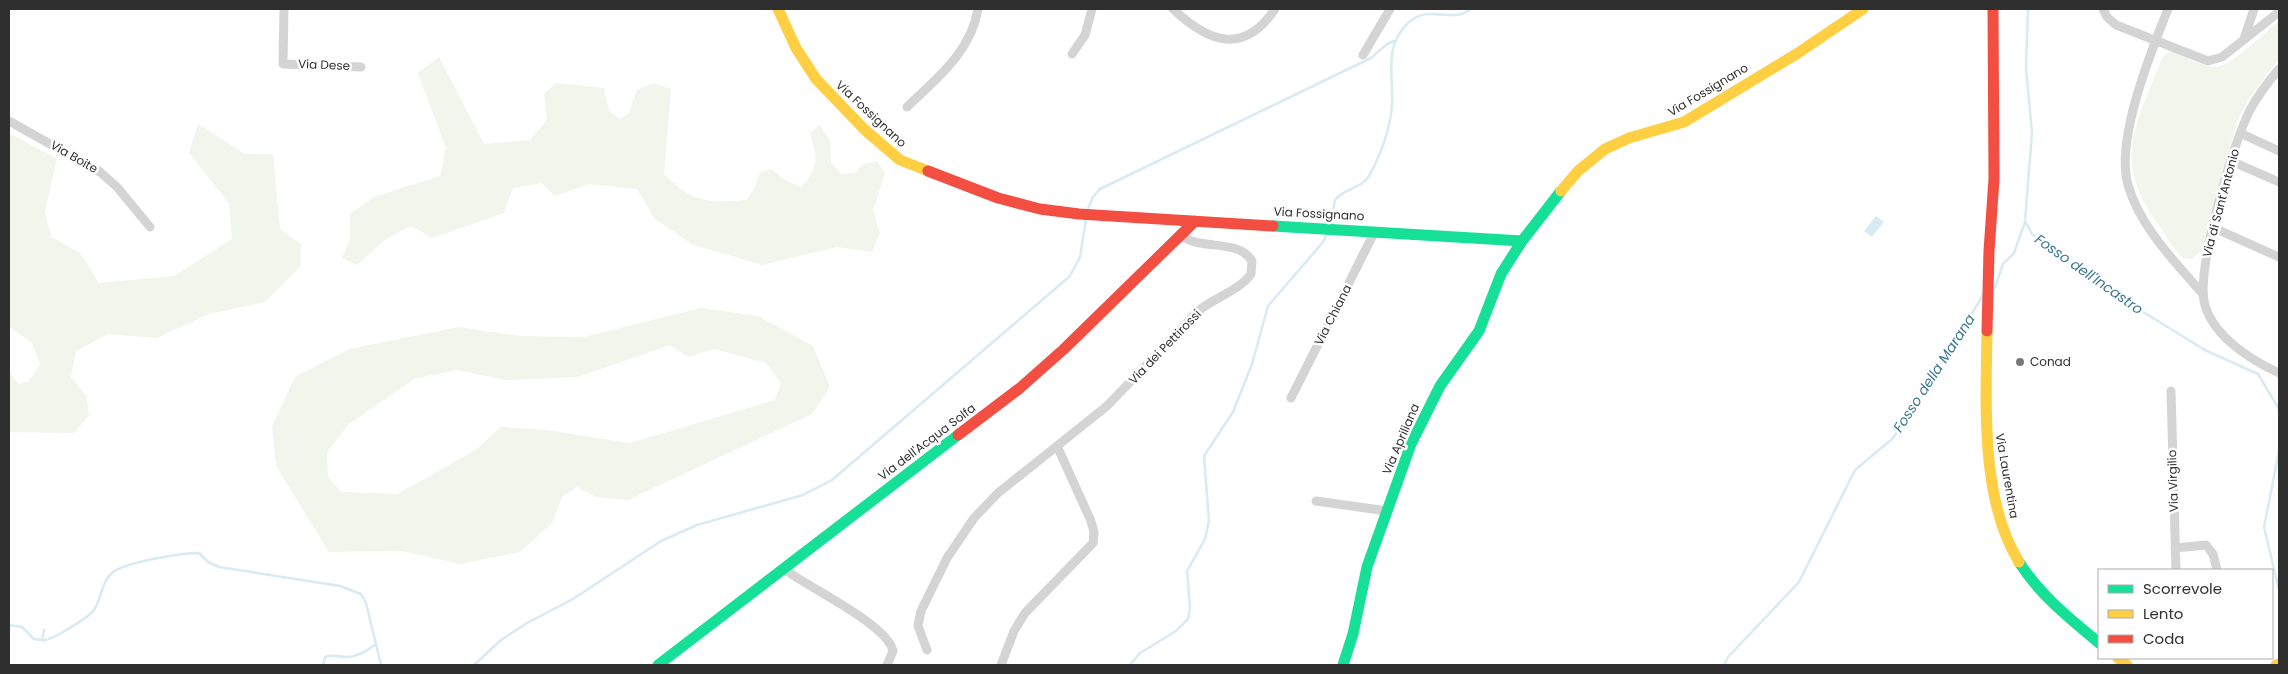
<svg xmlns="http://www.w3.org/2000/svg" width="2288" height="674" viewBox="0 0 2288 674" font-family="Poppins,sans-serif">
<rect width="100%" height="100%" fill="#fff"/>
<!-- green -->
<path fill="#f1f5ec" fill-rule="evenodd" d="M2279,21V59L2249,98L2237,122L2202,250L2192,259L2183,258C2173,249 2166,235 2158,224C2110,159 2138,122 2163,56L2172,51C2184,56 2199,65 2212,67C2231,69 2264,32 2279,21Z
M439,57L484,144L530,140L547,120L544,94L556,83L604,88L609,111L620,119L629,113L637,90L654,83L671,89L664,174C694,203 706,203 746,200L755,188L760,172L771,169L785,180L801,187C819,169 818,158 810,134L819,125L830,140L831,163L842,174L855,173L863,164L877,161L885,173L873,211L880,233L872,252L837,247L762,265L691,244L654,218L637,189L589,184L555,196L542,183L513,188L504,213L433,238L411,226L386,239L357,265L342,258L350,240V214L374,197L440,176L446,148L418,73Z
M198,124L245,154H273L280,229L301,244V266L265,302L209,314L157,338L108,334L76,351L71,377L86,395L89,415L74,433L9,432V372L19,384L29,381L40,364L32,343L9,326V133L57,159L45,212L51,237L80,253L99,283L174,276L232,239L229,203L189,153Z
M701,308L758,316L813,346L830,387L812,414L628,500L596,497L577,487L562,497L552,523L520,552L460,564L402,551L329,552L276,466L272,426L295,377L349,349L459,327L519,336L584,337ZM670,345L688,357L714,349L766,363L781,383L775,400L630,443L546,430L501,427L476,450L397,494L341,492L328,477L327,452L349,424L414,379L456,370L506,380L578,377Z"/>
<!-- water -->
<path fill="#d8eaf2" d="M1876,216L1884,222L1872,237L1864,231Z"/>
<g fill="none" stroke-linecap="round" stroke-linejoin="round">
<!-- stream -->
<path stroke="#d8eaf2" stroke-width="2.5" d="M2028,9L2026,67L2032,133L2025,221L2032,234L2117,296L2205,350L2258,374L2279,409
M1087,211L1093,197L1100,189L1371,58L1387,44L1394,41
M1330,224L1335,200C1344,188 1361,189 1369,176C1380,157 1390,129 1392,107C1394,77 1383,48 1407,24C1429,2 1451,25 1471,9
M1995,288L2003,264L2014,253L2025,222
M2279,451L2264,527L2279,590
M9,625L22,627L34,639C37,639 42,641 45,640C54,639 89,617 94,610C102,598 101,582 113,572C127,562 181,553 199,553L208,562L219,567L340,586L361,594L366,603L381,665
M42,640L44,630
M323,665L325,657C332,654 338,657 346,657C358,657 366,651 376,644
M474,665L501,640L527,623L573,599L661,541L697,525L803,495L832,480L1070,276L1080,257L1086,219
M1130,665L1140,653L1176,631L1188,619L1190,608L1187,571L1205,539L1209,521L1204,456L1233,412L1252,364L1268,306L1323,242L1328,232
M1724,665L1728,657L1799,582L1855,470L1892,439L1916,406L1983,295"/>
<!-- street -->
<path stroke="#d4d4d4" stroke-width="9" d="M284,9L283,64L361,67
M1173,9C1209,43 1244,55 1275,9
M2103,9L2107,17L2116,25L2208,61L2222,57L2279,12
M2168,9C2151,52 2115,140 2128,185C2140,227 2175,262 2203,294
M2244,39L2254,9
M1072,54L1085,35L1092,9
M1363,55L1390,9
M2279,69C2268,82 2258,95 2250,110C2233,143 2195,271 2205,305C2214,337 2251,360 2279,373
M907,107C937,78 971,52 978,9
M9,121L100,172L117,187L150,227
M2240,133L2279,151
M2231,161L2279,182
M2214,228L2279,257
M2171,391L2176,570
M1291,398L1375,231
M1316,501L1387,511
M2175,548L2206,545L2213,554L2217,570
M784,569C809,588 887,624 893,651L887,665
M927,650L918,626L921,611L947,558L974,518L998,493L1107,406L1197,312C1213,298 1239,291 1251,274L1252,261C1238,238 1200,251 1180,235
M1001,665L1014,631L1025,613L1093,543L1094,532L1091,521L1057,446"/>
<!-- fast -->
<path stroke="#16e098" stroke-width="11" d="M1273,226L1522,241L1561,191
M2019,562C2040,595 2069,618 2099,643
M658,665L958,435
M1343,665L1353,634L1367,567L1411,444L1440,386L1479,331L1501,274L1522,241"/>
<!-- slow -->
<path stroke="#ffcf43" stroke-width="11" d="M778,9L796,48L816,79L865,130L900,160L928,171
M1561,191L1578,171L1605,149L1629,138L1684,122L1798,53L1863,9
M1987,331C1986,403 1980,499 2019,562
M2118,658L2127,665
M2276,665L2279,664"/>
<!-- jam -->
<path stroke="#f24e42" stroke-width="11" d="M928,171L998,198L1040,209L1079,214L1273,226
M1987,331L1989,251L1994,179L1993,9
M958,435L1020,388L1064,349L1195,221"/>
</g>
<!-- markers -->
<circle fill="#787878" stroke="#fff" stroke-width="2" cx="2020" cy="362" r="5"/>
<g text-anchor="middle" stroke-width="5" stroke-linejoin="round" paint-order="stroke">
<!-- street labels -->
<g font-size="12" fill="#2f2f2f" stroke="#fff">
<text transform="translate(324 65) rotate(2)" y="4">Via Dese</text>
<text transform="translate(1708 90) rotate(-31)" y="4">Via Fossignano</text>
<text transform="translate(871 114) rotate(43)" y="4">Via Fossignano</text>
<text transform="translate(74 157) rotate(30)" y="4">Via Boite</text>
<text transform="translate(2221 203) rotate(-75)" y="4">Via di Sant'Antonio</text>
<text transform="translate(1319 214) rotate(3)" y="4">Via Fossignano</text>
<text transform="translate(1333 315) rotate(-63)" y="4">Via Chiana</text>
<text transform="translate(1165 347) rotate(-46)" y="4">Via dei Pettirossi</text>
<text transform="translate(1401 439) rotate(-67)" y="4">Via Apriliana</text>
<text transform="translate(927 442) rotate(-37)" y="4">Via dell'Acqua Solfa</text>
<text transform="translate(2007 476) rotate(80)" y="4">Via Laurentina</text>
<text transform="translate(2173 481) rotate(-92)" y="4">Via Virgilio</text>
</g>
<!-- poi labels -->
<g font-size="12" fill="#2f2f2f" stroke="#fff" text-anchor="start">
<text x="2030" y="366">Conad</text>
</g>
<!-- water labels -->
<g font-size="14" font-style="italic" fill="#3a7893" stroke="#fff">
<text transform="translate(2089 274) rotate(35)" y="5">Fosso dell'Incastro</text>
<text transform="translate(1934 373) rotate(-57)" y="5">Fosso della Marana</text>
</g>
</g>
<!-- border -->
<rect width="2288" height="674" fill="none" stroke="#2f2f2f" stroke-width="20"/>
<!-- legend -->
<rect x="2098" y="569" width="175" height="90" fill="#ffffff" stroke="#acacac"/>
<rect x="2108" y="585" width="25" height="8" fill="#16e098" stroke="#acacac"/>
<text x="2143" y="594" font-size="15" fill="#2f2f2f">Scorrevole</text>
<rect x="2108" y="610" width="25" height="8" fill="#ffcf43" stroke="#acacac"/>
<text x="2143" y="619" font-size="15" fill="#2f2f2f">Lento</text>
<rect x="2108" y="635" width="25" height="8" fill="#f24e42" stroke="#acacac"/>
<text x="2143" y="644" font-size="15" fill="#2f2f2f">Coda</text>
</svg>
